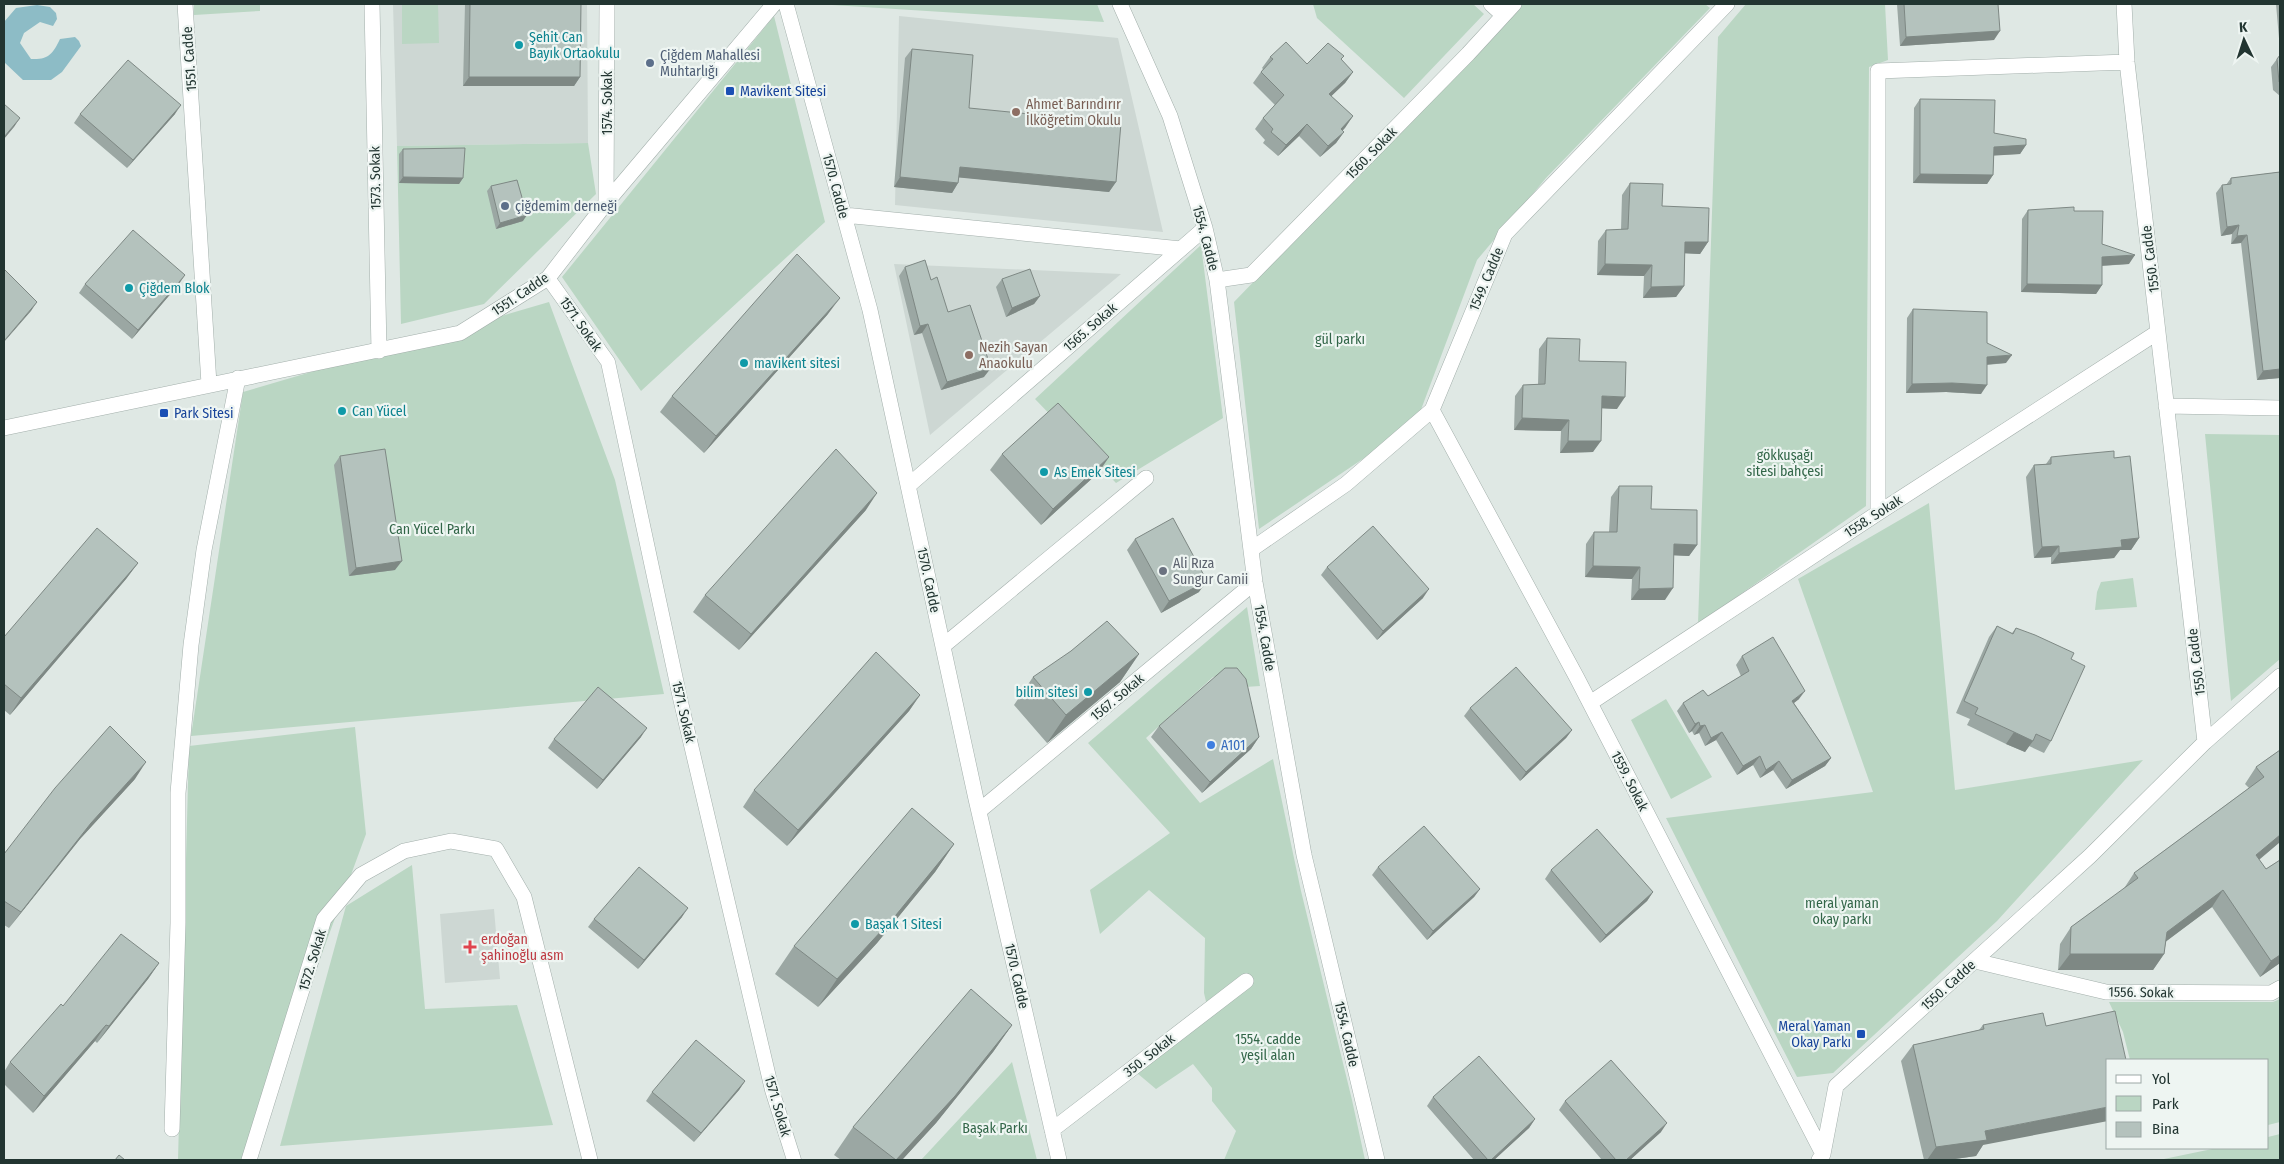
<svg xmlns="http://www.w3.org/2000/svg" width="2284" height="1164" viewBox="0 0 2284 1164" font-family="'Fira Sans Condensed',sans-serif">
<rect width="100%" height="100%" fill="#dfe8e4"/>
<!-- built -->
<path fill="#cdd7d3" d="M393,4H587L588,143L397,146Z
M899,16L1118,38L1163,232L895,205Z
M894,264L1121,274L930,435Z
M494,909L500,979L445,983L440,914Z"/>
<!-- green -->
<path fill="#bad6c3" d="M194,4H260V11L194,15Z
M402,4H438L439,43L402,44Z
M832,4H1097L1104,22L832,5Z
M1313,4H1473L1484,14L1404,98L1317,18Z
M1522,4H1705L1710,8L1546,178L1477,260L1416,423L1259,529L1234,302Z
M1746,4H1885L1888,60L1869,67L1866,506L1698,624L1718,37Z
M774,16L825,222L641,391L562,277Z
M588,143L596,194L484,304L401,324L397,146Z
M1201,245L1223,418L1116,483L1035,399Z
M549,302L615,480L664,694L191,736L243,392Z
M2205,434L2280,435V659L2231,701Z
M1929,503L1955,790L2143,760L1997,921L1833,1073L1797,1077L1666,818L1873,792L1798,579Z
M2133,578L2137,607L2095,610L2097,592L2101,582Z
M1247,607L1260,686L1245,687L1238,672L1213,677L1146,738L1200,803L1273,759L1301,891L1352,1100L1365,1160H1224L1236,1131L1212,1101V1088L1193,1064L1156,1089L1131,1068L1208,1010L1204,993L1205,938L1149,890L1100,934L1090,890L1170,833L1088,743Z
M1666,699L1712,777L1671,799L1631,720Z
M355,727L366,834L246,1160H178L189,746Z
M412,865L425,1009L517,1005L553,1125L280,1146L346,906Z
M2280,999V1122L2268,1125V1060H2130L2123,1032L2109,1002H2273Z
M1012,1062L1037,1160H921Z
M2280,1134V1160H2159L2217,1148H2268V1137Z"/>
<!-- water -->
<path fill="#8dbcc6" d="M37,5L50,7L56,13L57,19L53,26L40,22L24,33L20,43L31,59C48,60 53,54 60,39L75,37L79,41L81,46L62,72L51,80H23L4,62V22L16,8Z"/>
<g fill="none" stroke-linecap="round" stroke-linejoin="round">
<!-- pedestrian casing -->
<g stroke="#a3afab" stroke-width="15">
<path id="pedestrian" d="M548,278L608,362L680,698L772,1090L794,1160"/>
</g>
<!-- minor casing -->
<g stroke="#a3afab" stroke-width="16">
<path id="minor" d="M185,4L209,384
M372,4L379,351
M786,4L870,310L976,799L1059,1160
M1120,4L1170,116L1205,228L1217,280L1255,582L1304,855L1377,1160
M1491,4L1503,15
M606,203L607,4
M844,215L1181,249
M1217,280L1251,275L1468,54L1514,4
M2166,406L2280,408
M1432,410L1577,678L1823,1154
M4,428L460,333L548,278L606,203L774,4
M908,486L1205,228
M1878,513V71L2127,62
M1252,549L1346,484L1432,410L1505,234L1727,4
M943,646L1146,478
M1590,703L1878,513L2158,332
M2205,742L2280,676
M979,811L1255,582
M1975,961L2106,992L2271,993L2280,988
M172,1129L178,923V793L191,645L204,550L238,378
M1052,1130L1246,981
M249,1160L324,919L361,875L404,851L451,841L496,849L524,897L590,1160
M1819,1160L1823,1154L1836,1086L2090,856L2205,742L2127,62L2124,4"/>
</g>
<!-- pedestrian -->
<use href="#pedestrian" stroke="#fff" stroke-width="14"/>
<!-- minor -->
<use href="#minor" stroke="#fff" stroke-width="15"/>
</g>
<!-- wall -->
<path fill="#9ba7a3" d="M465,4H581L580,77L574,86H463Z
M1897,4H1998L1994,40L1900,46Z
M2276,4H2280V50Z
M912,49L969,108L1116,182L1109,192L959,177L958,183L952,193L894,187L905,58Z
M2280,55V96L2273,90L2271,67Z
M1270,57L1307,64L1341,60L1353,72L1345,83L1331,96L1353,116L1342,131L1344,132L1336,143L1320,157L1299,136L1278,156L1263,143L1265,140L1255,129L1263,118L1275,105L1253,83L1263,69L1262,68Z
M1920,99L1994,133L2026,145L2020,154L1994,155L1993,175L1987,184L1913,183L1914,108Z
M80,114H175L127,168L74,123Z
M403,149L463,178L459,184L399,183V154Z
M2280,172V378L2257,380L2241,243L2231,244L2232,234L2221,236L2216,193L2222,185H2226L2231,178Z
M1630,183L1662,206L1708,242L1700,254L1685,253L1684,286L1676,297L1643,298L1644,276L1597,275L1598,241L1606,230H1621L1622,195Z
M491,186L523,221L496,229L487,191Z
M2028,210L2074,211L2102,244L2129,264L2102,266V285L2096,294L2021,292L2022,219Z
M905,267L931,280L984,377L941,390L922,333L914,335L899,276Z
M1002,279L1040,296L1034,304L1006,317L996,287Z
M85,284H179L132,339L79,293Z
M1913,309L1987,343L2006,363L1987,365L1981,394L1946,392L1906,393L1907,318Z
M828,314L704,453L660,412L672,396Z
M1547,338L1579,361L1617,409L1602,408L1593,452L1560,453L1561,431L1514,430L1515,396L1523,385L1538,384L1539,349Z
M1002,454L1109,457L1098,473L1041,525L990,470Z
M340,456L395,570L349,576L334,465Z
M2051,457L2114,458L2139,538L2131,550H2120L2114,558L2051,564V557L2034,558L2026,477L2034,465L2046,464Z
M1619,486L1697,545L1689,556L1673,555L1665,600H1631L1632,579L1585,577L1586,544L1594,532H1609L1611,497Z
M866,510L739,650L693,612L705,595Z
M1135,539L1199,592L1161,613L1127,550Z
M138,563L126,579L10,715L4,710V637Z
M1327,567L1423,598L1377,640L1321,575Z
M1997,626L2012,633L2016,628L2071,659L2051,741L2044,753L2029,746L2025,752L2006,744L1967,725L1970,719L1956,713L1989,637Z
M1139,654L1120,682L1047,743L1014,705L1033,677Z
M1742,656L1799,699L1794,703L1831,758L1825,766L1786,789L1773,770L1760,778L1753,765L1737,775L1716,740L1705,746L1699,733L1694,735L1692,731L1689,733L1677,711L1683,703L1708,696L1741,676L1736,665Z
M920,695L909,711L787,846L743,807L754,790Z
M1470,708L1572,730L1566,738L1520,781L1464,716Z
M1159,726L1259,737L1251,749L1202,793L1151,737Z
M641,737L597,789L548,748L554,739Z
M2280,750V842L2259,860L2266,869L2280,860V963L2260,977L2212,907L2166,941L2164,954L2153,970H2058L2060,944L2071,927L2123,890L2134,873L2249,788L2245,784L2256,767Z
M135,779L80,839L9,928L4,925V854Z
M954,844L935,872L877,943L818,1007L775,974L794,946Z
M1378,867L1480,889L1474,897L1427,940L1372,875Z
M1551,870L1653,892L1647,901L1600,943L1545,879Z
M682,917L638,969L588,927L594,919Z
M159,963L148,979L97,1043L95,1041L33,1113L4,1084V1072L10,1062L63,1006Z
M1012,1025L993,1052L936,1123L902,1160H841L834,1155L853,1127Z
M1983,1025L2046,1026L1983,1145L1976,1156L1948,1160H1924L1901,1061L1913,1045L1979,1030Z
M745,1081L739,1090L694,1142L646,1101L652,1092Z
M1433,1097L1535,1119L1529,1128L1494,1160H1474L1427,1106Z
M1565,1101L1661,1132L1630,1160H1602L1559,1110Z"/>
<!-- shaded-wall -->
<path fill="#7e8884" d="M2000,31L1994,40L1900,46L1906,37Z
M1353,72L1345,83L1321,106L1329,94Z
M469,77H580L574,86H463Z
M181,105L175,114L127,168L133,160Z
M1353,116L1345,128L1333,141L1341,129Z
M20,118L14,127L4,139V137Z
M1307,124L1299,136L1278,156L1286,145Z
M1344,132L1336,143L1320,157L1328,146Z
M2026,145L2020,154L1988,156L1994,147Z
M960,167L1116,182L1109,192L954,177Z
M1920,174L1993,175L1987,184L1913,183Z
M403,177L463,178L459,184L399,183Z
M900,177L958,183L952,193L894,187Z
M527,215L523,221L496,229L500,223Z
M2239,225L2232,234L2221,236L2227,227Z
M2247,235L2241,243L2231,244L2237,236Z
M1685,242H1708L1700,254L1677,253Z
M2135,255L2129,264L2096,266L2102,257Z
M1605,264L1652,265L1644,276L1597,275Z
M185,275L179,284L132,339L138,330Z
M2027,284L2102,285L2096,294L2021,292Z
M1684,286L1676,297L1643,298L1651,287Z
M1040,296L1034,304L1006,317L1012,308Z
M840,298L828,314L704,453L716,436Z
M37,302L31,311L4,342V341Z
M928,324L922,333L914,335L920,326Z
M2012,355L2006,363L1980,365L1987,357Z
M991,368L984,377L941,390L947,382Z
M2280,369V378L2257,380L2263,371Z
M1952,383L1987,385L1981,394L1946,392L1906,393L1912,384Z
M1602,396L1625,397L1617,409L1594,408Z
M1522,418L1569,420L1561,431L1514,430Z
M1568,441H1601L1593,452L1560,453Z
M1109,457L1098,473L1041,525L1053,509Z
M877,493L866,510L739,650L751,634Z
M2139,538L2131,550H2120L2114,558L2051,564L2059,553L2121,540Z
M1674,544L1697,545L1689,556L1666,555Z
M2059,546L2051,557L2034,558L2042,547Z
M402,561L395,570L349,576L356,568Z
M138,563L126,579L10,715L21,698Z
M1593,566L1640,567L1632,579L1585,577Z
M1207,581L1199,592L1161,613L1169,601Z
M1673,588L1665,600H1631L1639,589Z
M1429,589L1423,598L1377,640L1383,631Z
M1139,654L1120,682L1047,743L1066,715Z
M1805,691L1799,699L1786,709L1792,701Z
M920,695L909,711L787,846L798,830Z
M1699,722L1692,731L1689,733L1695,724Z
M1705,725L1699,733L1694,735L1700,726Z
M647,728L641,737L597,789L603,780Z
M1572,730L1566,738L1520,781L1526,772Z
M1722,732L1716,740L1705,746L1711,738Z
M2014,732L2033,741L2025,752L2006,744Z
M1259,737L1251,749L1202,793L1210,782Z
M1760,756L1753,765L1737,775L1743,766Z
M1831,758L1825,766L1786,789L1792,780Z
M1779,761L1773,770L1760,778L1766,770Z
M146,762L135,779L80,839L9,928L21,912L91,823Z
M2280,835V842L2244,872L2256,855Z
M954,844L935,872L877,943L818,1007L837,979Z
M1480,889L1474,897L1427,940L1433,931Z
M2223,890L2212,907L2156,949L2167,932Z
M1653,892L1647,901L1600,943L1606,935Z
M688,908L682,917L638,969L644,960Z
M2070,954H2164L2153,970H2058Z
M2280,955V963L2260,977L2271,961Z
M159,963L148,979L97,1043L109,1026Z
M106,1025L95,1041L33,1113L44,1096Z
M1012,1025L993,1052L936,1123L902,1160H896Z
M745,1081L739,1090L694,1142L701,1133Z
M2108,1107V1121L1983,1145L1976,1156L1948,1160H1927L1936,1147L1985,1131Z
M1535,1119L1529,1128L1494,1160H1491Z
M1667,1123L1661,1132L1630,1160H1626Z"/>
<!-- building -->
<path fill="#b4c2bd" stroke="#7e8884" d="M470,4H581L580,77H469Z
M1904,4H1998L2000,31L1906,37Z
M1286,42L1307,64L1328,43L1344,56L1341,59L1353,72L1329,94L1353,116L1341,129L1344,132L1328,146L1307,124L1286,145L1271,132L1273,129L1263,118L1284,95L1261,72L1273,59L1270,57Z
M912,49L973,55L969,108L1121,123L1116,182L960,167L958,183L900,177Z
M2280,55V83L2279,82L2277,59Z
M128,60L181,105L133,160L80,114Z
M1920,99L1995,100L1994,133L2026,139V145L1994,147L1993,175L1920,174Z
M4,104L20,118L4,137Z
M465,148L463,178L403,177V149Z
M2280,172V369L2263,371L2247,235L2237,236L2239,225L2227,227L2222,185L2231,184V178Z
M517,180L527,215L500,223L491,186Z
M1630,183L1663,184L1662,206L1709,208L1708,242H1685L1684,286L1651,287L1652,265L1605,264L1606,230L1628,229Z
M2074,207V211H2103L2102,244L2135,255L2102,257V285L2027,284L2028,210Z
M133,230L185,275L138,330L85,284Z
M797,254L840,298L716,436L672,396Z
M925,260L931,280L937,277L948,312L970,305L991,368L947,382L928,324L920,326L905,267Z
M4,269L37,302L4,341Z
M1030,269L1040,296L1012,308L1002,279Z
M1913,309L1987,312V343L2012,355L1987,357V385L1952,383L1912,384Z
M1547,338L1580,339L1579,361L1626,362L1625,397L1602,396L1601,441H1568L1569,420L1522,418L1523,385L1545,384Z
M1058,403L1109,457L1053,509L1002,454Z
M385,449L402,561L356,568L340,456Z
M836,449L877,493L751,634L705,595Z
M2114,451V458L2130,456L2139,538L2121,540L2122,547L2059,553V546L2042,547L2034,465L2051,464V457L2071,455Z
M1619,486H1652L1651,509L1697,510V545L1674,544L1673,588L1639,589L1640,567L1593,566L1594,532H1617Z
M1173,518L1207,581L1169,601L1135,539Z
M1373,526L1429,589L1383,631L1327,567Z
M97,528L138,563L21,698L4,684V637Z
M1107,621L1139,654L1066,715L1033,677L1071,651Z
M1997,626L2013,634L2016,628L2035,635L2074,653L2071,659L2085,666L2051,741L2036,734L2033,741L2014,732L1975,714L1978,708L1964,701Z
M1773,637L1805,691L1792,701L1831,758L1792,780L1779,761L1766,770L1760,756L1743,766L1722,732L1711,738L1705,725L1700,726L1699,722L1695,724L1683,703L1703,690L1708,696L1749,671L1742,656Z
M876,652L920,695L798,830L754,790Z
M1516,667L1572,730L1526,772L1470,708Z
M1225,668H1237L1246,679L1259,737L1210,782L1159,726Z
M598,687L647,728L603,780L554,739Z
M110,726L146,762L91,823L21,912L4,901V854L55,788Z
M2280,750V835L2256,855L2266,869L2280,860V955L2271,961L2223,890L2167,932L2164,954H2070L2071,927L2138,878L2134,873L2264,777L2256,767Z
M912,808L954,844L896,915L837,979L794,946Z
M1424,826L1480,889L1433,931L1378,867Z
M1597,829L1653,892L1606,935L1551,870Z
M639,867L688,908L644,960L594,919Z
M121,934L159,963L109,1026L106,1025L44,1096L10,1062L61,1004L63,1006Z
M971,989L1012,1025L955,1096L896,1160L853,1127Z
M2115,1011L2126,1060H2108V1107L1985,1131L1987,1140L1936,1147L1913,1045L1984,1029L1983,1025L2043,1013L2046,1026Z
M696,1040L745,1081L701,1133L652,1092Z
M1479,1056L1535,1119L1491,1160H1488L1433,1097Z
M1611,1060L1667,1123L1626,1160H1616L1565,1101Z
M119,1155L125,1160H115Z"/>
<!-- markers -->
<g fill="#0f9aa8" stroke="#eef5f2" stroke-width="2">
<circle cx="519" cy="45" r="5"/>
<circle cx="129" cy="288" r="5"/>
<circle cx="744" cy="363" r="5"/>
<circle cx="342" cy="411" r="5"/>
<circle cx="1044" cy="472" r="5"/>
<circle cx="1088" cy="692" r="5"/>
<circle cx="855" cy="924" r="5"/>
</g>
<g fill="#5c6f8a" stroke="#eef5f2" stroke-width="2">
<circle cx="650" cy="63" r="5"/>
<circle cx="505" cy="206" r="5"/>
</g>
<g fill="#1a4fb4" stroke="#eef5f2" stroke-width="2">
<rect x="725" y="86" width="10" height="10" rx="2.5"/>
<rect x="159" y="408" width="10" height="10" rx="2.5"/>
<rect x="1856" y="1029" width="10" height="10" rx="2.5"/>
</g>
<g fill="#8d6e63" stroke="#eef5f2" stroke-width="2">
<circle cx="1016" cy="112" r="5"/>
<circle cx="969" cy="355" r="5"/>
</g>
<circle fill="#6b7280" stroke="#eef5f2" stroke-width="2" cx="1163" cy="571" r="5"/>
<circle fill="#3f7fe0" stroke="#eef5f2" stroke-width="2" cx="1211" cy="745" r="5"/>
<path fill="#e0444e" stroke="#eef5f2" stroke-width="2" d="M467.5 939.5h5v5h5v5h-5v5h-5v-5h-5v-5h5z"/>
<g text-anchor="middle" stroke-width="4.5" stroke-linejoin="round" paint-order="stroke">
<!-- culture labels -->
<g font-size="14" fill="#0d838f" stroke="#eef5f2" text-anchor="start">
<text x="529" y="42">Şehit Can<tspan x="529" dy="16">Bayık Ortaokulu</tspan></text>
<text x="139" y="293">Çiğdem Blok</text>
<text x="754" y="368">mavikent sitesi</text>
<text x="352" y="416">Can Yücel</text>
<text x="1054" y="477">As Emek Sitesi</text>
<text x="1078" y="697" text-anchor="end">bilim sitesi</text>
<text x="865" y="929">Başak 1 Sitesi</text>
</g>
<!-- service labels -->
<g font-size="14" fill="#4e5e75" stroke="#eef5f2" text-anchor="start">
<text x="660" y="60">Çiğdem Mahallesi<tspan x="660" dy="16">Muhtarlığı</tspan></text>
<text x="515" y="211">çiğdemim derneği</text>
</g>
<!-- street labels -->
<g font-size="14" fill="#223531" stroke="#eef5f2">
<text transform="translate(189 59) rotate(-94)" y="5">1551. Cadde</text>
<text transform="translate(607 103) rotate(-90)" y="5">1574. Sokak</text>
<text transform="translate(1371 153) rotate(-46)" y="5">1560. Sokak</text>
<text transform="translate(375 178) rotate(-91)" y="5">1573. Sokak</text>
<text transform="translate(836 186) rotate(75)" y="5">1570. Cadde</text>
<text transform="translate(1206 238) rotate(75)" y="5">1554. Cadde</text>
<text transform="translate(2150 259) rotate(-97)" y="5">1550. Cadde</text>
<text transform="translate(1486 279) rotate(-67)" y="5">1549. Cadde</text>
<text transform="translate(520 294) rotate(-34)" y="5">1551. Cadde</text>
<text transform="translate(581 324) rotate(55)" y="5">1571. Sokak</text>
<text transform="translate(1090 327) rotate(-41)" y="5">1565. Sokak</text>
<text transform="translate(1873 516) rotate(-33)" y="5">1558. Sokak</text>
<text transform="translate(929 580) rotate(78)" y="5">1570. Cadde</text>
<text transform="translate(1265 638) rotate(80)" y="5">1554. Cadde</text>
<text transform="translate(2196 662) rotate(-97)" y="5">1550. Cadde</text>
<text transform="translate(1117 697) rotate(-40)" y="5">1567. Sokak</text>
<text transform="translate(684 712) rotate(77)" y="5">1571. Sokak</text>
<text transform="translate(1630 781) rotate(63)" y="5">1559. Sokak</text>
<text transform="translate(312 960) rotate(-73)" y="5">1572. Sokak</text>
<text transform="translate(1017 976) rotate(77)" y="5">1570. Cadde</text>
<text transform="translate(1948 985) rotate(-42)" y="5">1550. Cadde</text>
<text transform="translate(2141 992) rotate(1)" y="5">1556. Sokak</text>
<text transform="translate(1347 1034) rotate(77)" y="5">1554. Cadde</text>
<text transform="translate(1149 1055) rotate(-38)" y="5">350. Sokak</text>
<text transform="translate(778 1106) rotate(74)" y="5">1571. Sokak</text>
</g>
<!-- transit labels -->
<g font-size="14" fill="#164399" stroke="#eef5f2" text-anchor="start">
<text x="740" y="96">Mavikent Sitesi</text>
<text x="174" y="418">Park Sitesi</text>
<text x="1851" y="1031" text-anchor="end">Meral Yaman<tspan x="1851" dy="16">Okay Parkı</tspan></text>
</g>
<!-- education labels -->
<g font-size="14" fill="#785e54" stroke="#eef5f2" text-anchor="start">
<text x="1026" y="109">Ahmet Barındırır<tspan x="1026" dy="16">İlköğretim Okulu</tspan></text>
<text x="979" y="352">Nezih Sayan<tspan x="979" dy="16">Anaokulu</tspan></text>
</g>
<!-- park labels -->
<g font-size="14" fill="#326648" stroke="#eef5f2">
<text x="1340" y="344">gül parkı</text>
<text x="1785" y="460">gökkuşağı<tspan x="1785" dy="16">sitesi bahçesi</tspan></text>
<text x="432" y="534">Can Yücel Parkı</text>
<text x="1842" y="908">meral yaman<tspan x="1842" dy="16">okay parkı</tspan></text>
<text x="1268" y="1044">1554. cadde<tspan x="1268" dy="16">yeşil alan</tspan></text>
<text x="995" y="1133">Başak Parkı</text>
</g>
<!-- worship labels -->
<g font-size="14" fill="#5b616d" stroke="#eef5f2" text-anchor="start">
<text x="1173" y="568">Ali Rıza<tspan x="1173" dy="16">Sungur Camii</tspan></text>
</g>
<!-- shop labels -->
<g font-size="14" fill="#366cbe" stroke="#eef5f2" text-anchor="start">
<text x="1221" y="750">A101</text>
</g>
<!-- health labels -->
<g font-size="14" fill="#be3a42" stroke="#eef5f2" text-anchor="start">
<text x="481" y="944">erdoğan<tspan x="481" dy="16">şahinoğlu asm</tspan></text>
</g>
</g>
<!-- border -->
<rect width="2284" height="1164" fill="none" stroke="#223531" stroke-width="10"/>
<!-- legend -->
<rect x="2106" y="1059" width="162" height="90" fill="#eef5f2" stroke="#9ca8a5"/>
<rect x="2116" y="1075" width="25" height="8" fill="#ffffff" stroke="#9ca8a5"/>
<text x="2152" y="1084" font-size="15" fill="#223531">Yol</text>
<rect x="2116" y="1096" width="25" height="15" fill="#bad6c3" stroke="#9ca8a5"/>
<text x="2152" y="1109" font-size="15" fill="#223531">Park</text>
<rect x="2116" y="1122" width="25" height="15" fill="#b4c2bd" stroke="#9ca8a5"/>
<text x="2152" y="1134" font-size="15" fill="#223531">Bina</text>
<!-- north arrow -->
<g transform="translate(2244 40) rotate(356)" stroke="#eef5f2" stroke-width="4" paint-order="stroke">
<path d="M0-4L9 19L0 12L-9 19Z" fill="#223531"/>
<text y="-8" font-size="14" font-weight="bold" text-anchor="middle" fill="#223531">K</text>
</g>
</svg>
